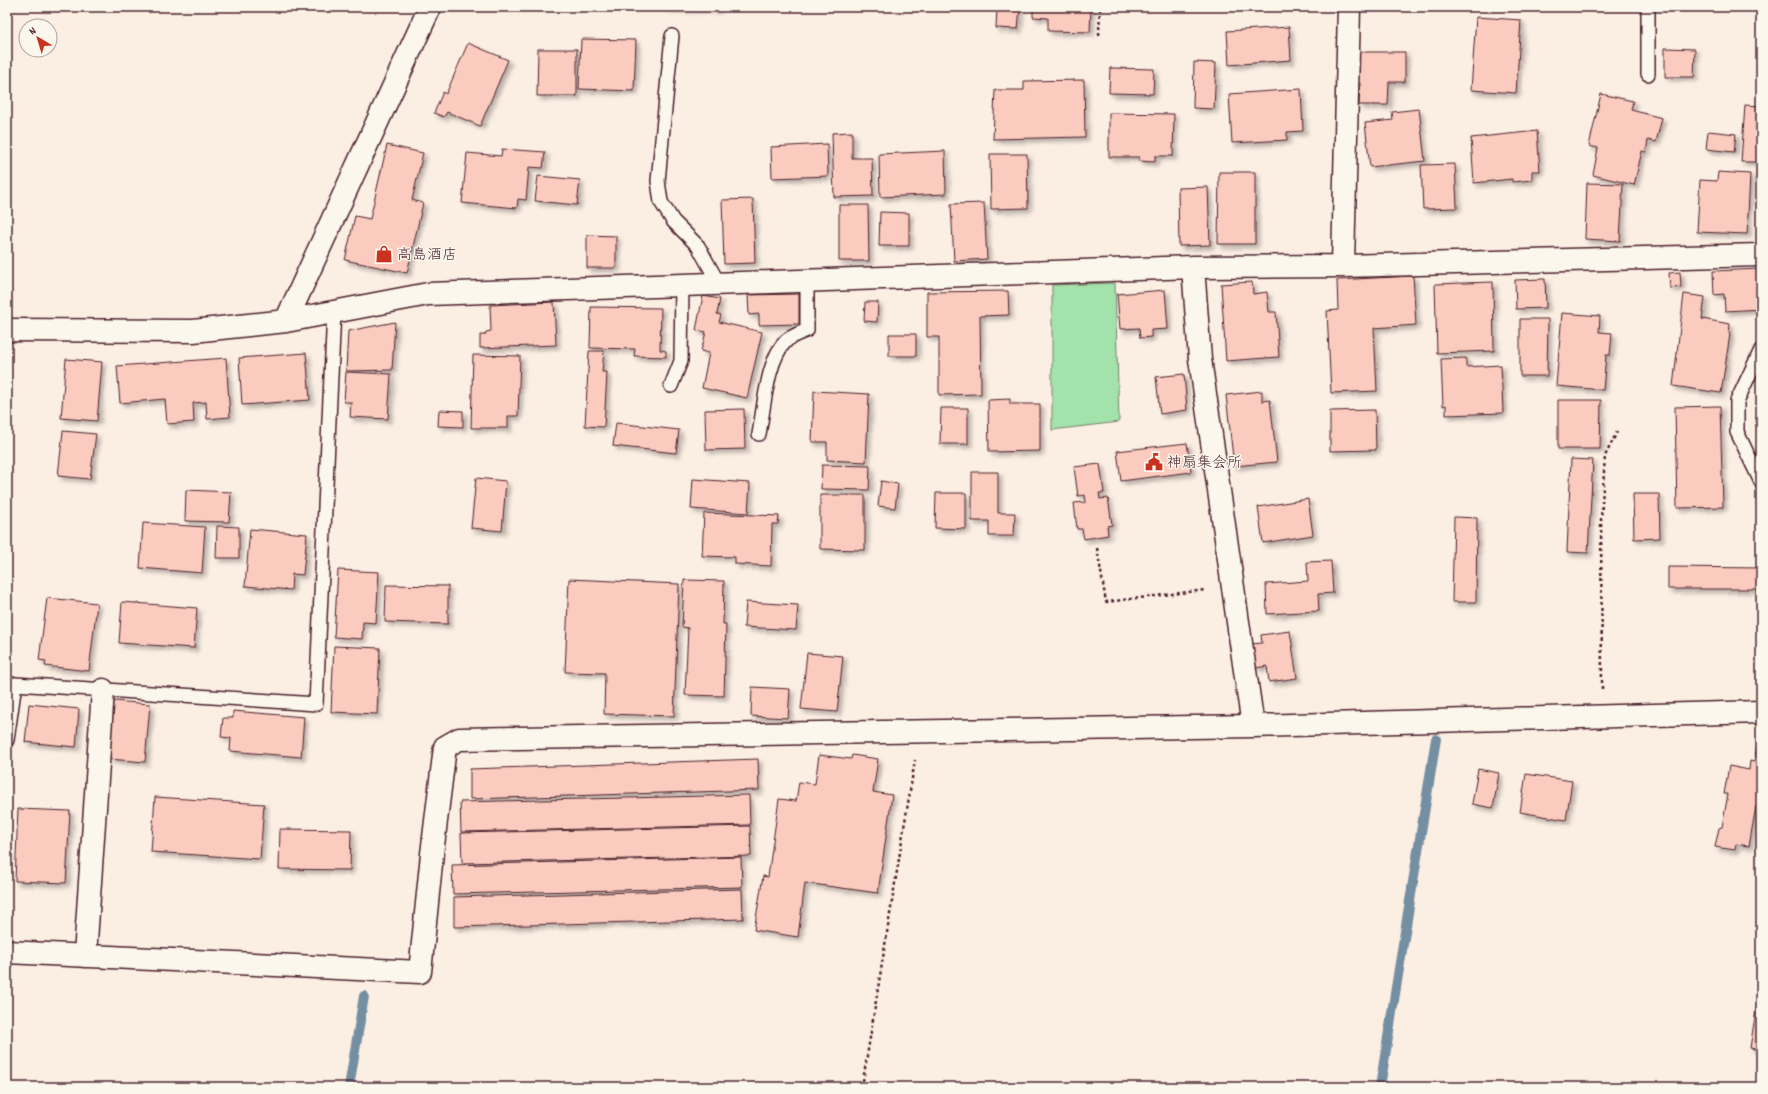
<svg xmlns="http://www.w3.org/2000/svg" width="1768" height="1094" viewBox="0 0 1768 1094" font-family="Dekko,'Klee One',sans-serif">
<defs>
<filter id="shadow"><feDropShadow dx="3.5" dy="3.5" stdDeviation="2" flood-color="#0004"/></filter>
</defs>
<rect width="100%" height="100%" fill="#fbeee3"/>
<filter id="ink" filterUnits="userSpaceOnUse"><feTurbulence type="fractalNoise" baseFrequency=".025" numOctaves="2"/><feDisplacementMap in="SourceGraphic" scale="8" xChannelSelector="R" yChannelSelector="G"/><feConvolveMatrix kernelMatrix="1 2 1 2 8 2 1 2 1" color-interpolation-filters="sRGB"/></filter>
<g filter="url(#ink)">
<!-- green -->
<path fill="#a3e2aa" stroke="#76806a" d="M1115,283L1119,422L1052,430V285Z"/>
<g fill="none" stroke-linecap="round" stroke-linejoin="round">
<!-- stream -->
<path stroke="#748fa2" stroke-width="10" d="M349,1087L364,996
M1380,1087L1436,739"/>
</g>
<!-- building -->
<path fill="#facbbe" stroke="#4a1f2b" filter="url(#shadow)" d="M667,7H718V9L667,8Z
M997,7H1020L1018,29L996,28Z
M1033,7H1091L1090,32L1048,31V18L1033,17Z
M1476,17L1521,20L1516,93L1471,90Z
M1289,27L1291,60L1229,65L1227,31Z
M581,39L636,40L634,91L579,89Z
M468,43L508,60L480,126L447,112L444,117L434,113L443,92L446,94Z
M1665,48L1695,49L1694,77H1665Z
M538,49H577V96H537Z
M1355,52H1405V82H1389L1388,105H1359L1360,83L1355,82Z
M1194,62L1216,63L1214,109L1193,108Z
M1110,68L1154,69L1153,94L1109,93Z
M1084,80L1085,137L993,139L995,90H1024V81Z
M1301,89L1303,131L1287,132V140L1232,143L1229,94Z
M1601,94L1633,101L1631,110L1662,118L1656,142L1648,140L1646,152L1642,151L1634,185L1593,175L1598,148L1589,146Z
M1745,105L1761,106V182H1756L1757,162H1741Z
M1419,109L1425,161L1370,167L1365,123L1393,120L1392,112Z
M1109,113L1174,114L1173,156H1155V162L1139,161V157H1109Z
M1537,131L1540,171H1532V180L1512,182V179L1474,183L1471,138Z
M1708,131L1736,134L1734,152L1706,149Z
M852,132V158H872L873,196L834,197L832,133Z
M827,144L828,176L772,178L771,147Z
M387,145L423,153L412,200L423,203L407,273L345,260L355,216L370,219Z
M502,149L545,152L543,168L529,167L526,200L518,199L517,208L462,203L467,153L501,156Z
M945,151L946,194L880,197L879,154Z
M990,154H1027L1028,208L991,209Z
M1455,164L1457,208L1423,209L1421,165Z
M1219,172H1255V244H1218Z
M1718,172L1750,174L1747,234L1697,232L1700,180L1717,181Z
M538,176L580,180L577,205L535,201Z
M1587,183L1623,184L1620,241L1585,239Z
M1208,187L1210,245L1179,246L1178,188Z
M753,199L755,263L724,264L722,200Z
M984,203L987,259L954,261L951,204Z
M839,205H868L869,261H839Z
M880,212L909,213V246H879Z
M587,235L616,236V268H587Z
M1761,269V309L1725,311L1724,294L1714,295L1713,271Z
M1680,272L1681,287L1670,288L1669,273Z
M1413,276L1416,325L1374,328L1377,391L1331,393L1327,311L1338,310L1337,280Z
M1545,279L1546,308L1516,309L1515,280Z
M1252,282L1253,294L1267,292L1269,312H1276L1279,357L1226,361L1221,284Z
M1493,282L1494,351L1437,353L1435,284Z
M1165,290L1168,329L1151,330V337L1140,338L1139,328L1120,329L1117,294Z
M1008,291L1009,315L980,316L981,394L939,395V337H927V292Z
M799,294V324L759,325V314L749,315L748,295Z
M1684,294L1705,297L1702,319L1730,324L1729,334H1730L1721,393L1673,386Z
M703,296L720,299L717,314L721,315L719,322L762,332L747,398L702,388L709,353L701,351L706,332L696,330Z
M554,302L556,345L480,348V335H485L486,332L491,331L490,305Z
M865,302H878L877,322L864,321Z
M591,307L661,308L660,350L666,351V357L634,356L635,349L590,348Z
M1562,313L1600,316L1599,332L1612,333L1610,355H1606L1603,390L1556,386Z
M1520,319H1548L1547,376H1520Z
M395,322L392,370L346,371L348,331Z
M889,334H916V356H889Z
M589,351H604L602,372H607L604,427L585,426Z
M306,353L310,400L242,405L239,358Z
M473,355L520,356L518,416H508V428H471Z
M226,358L230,417L207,419L206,402L193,403L194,422L167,424L165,399L120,403L117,366Z
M1466,358V367L1501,365L1503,413L1446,415V405L1443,406L1441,359Z
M66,359L102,362L97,421L61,418Z
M346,372L391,374L388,419L350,417L351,402H344Z
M1184,374L1187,410L1160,414L1156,377Z
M814,391L869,394L866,462L827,460V442H812Z
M1262,391V401L1270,400L1277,462L1234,466L1226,395Z
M1010,399V404H1040V451L989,452L988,400Z
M1558,400H1601L1600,449H1558Z
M1720,406L1723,507L1677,508L1675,407Z
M941,408H968V444H940Z
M744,409L745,449L706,450L705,410Z
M439,410L463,411V427L438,426Z
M1375,410L1376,450L1330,451V411Z
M616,423L679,430L676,453L613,446Z
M63,431L96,434L90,479L58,476Z
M1187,443L1191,472L1121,481L1117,451Z
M1571,459L1593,460L1588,553L1567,552Z
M1100,464L1104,493H1099L1100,499L1108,498L1112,525L1107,526L1108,535L1084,539L1082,529H1077L1074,503L1086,502L1085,495L1078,496L1074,467Z
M822,465L870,466L869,490L821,489Z
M972,472H998V513H1015L1014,536H989V521H972Z
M476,478L506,481L502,531L471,528Z
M693,479L750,483L748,513L691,509Z
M881,481L898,484L895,508L878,506Z
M186,490L231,492L229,522L185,521Z
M936,493H966V529L935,528Z
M1633,494H1659L1660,538L1634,539Z
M820,495H865V550L820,549Z
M1308,499L1313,535L1263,543L1258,507Z
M704,513L779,516L778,524H772L771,566L735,564V557L702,556Z
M1454,517L1477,518L1476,602H1452Z
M143,523L205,527L202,573L140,568Z
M217,526L239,527V558H216Z
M250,529L307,534L303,575L292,574L291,590L245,586Z
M1331,561L1333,593L1318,594L1319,611L1267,614L1266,584L1308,581L1307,562Z
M1668,567L1761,568V589H1668Z
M338,570L379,572L376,623L363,622L362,639L334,637Z
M569,579L679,584L674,716L604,714L605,673L565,672Z
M684,580L724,581L723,624H726L724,696L685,695L688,628L682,627Z
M386,585L448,586V624L385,622Z
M47,598L97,603L89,671L45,666L46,661L39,660Z
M122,602L197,608L194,648L119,643Z
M746,602L798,605L796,630L744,627Z
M1290,631L1297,678L1269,682L1267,666L1256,668L1252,644L1262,643L1261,635Z
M334,646L380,648L377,714L331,712Z
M807,653L843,656L837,712L801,709Z
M752,687L790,689L788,718L751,716Z
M114,701L150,704L145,762L109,759Z
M29,704L79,709L76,747L25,742Z
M233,711L304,717L301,757L230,751L231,738L221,737L223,718H233Z
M1759,734H1761V807L1756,806L1749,846L1736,844L1735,850L1715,847L1719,828L1722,827L1728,794H1724L1729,766L1749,770L1750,761L1754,762Z
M819,755L851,759L852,755L878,759L873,792L892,795L878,893L805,883L798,937L754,930L763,876L768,877L779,799L796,801L799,782L815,784Z
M758,759L759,790L470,799V769Z
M1478,769L1499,773L1493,808L1472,804Z
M1526,774L1572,781L1566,820L1520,812Z
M749,795L750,825L461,832L460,802Z
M155,797L264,804L260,859L151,852Z
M18,809L70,811L66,883L15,881Z
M750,826L751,856L462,863L461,833Z
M280,829L351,830L350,870L279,869Z
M741,857L742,887L453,894L452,865Z
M742,889L743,919L454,927V897Z
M1759,991H1761V1050L1750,1048Z"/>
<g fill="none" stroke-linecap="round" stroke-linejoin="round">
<!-- service casing -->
<g stroke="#4a1f2b" stroke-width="16">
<path id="service" d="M1648,7V74
M672,36L658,181L661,202L673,221L698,246L719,284
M1761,350L1737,401V432L1761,482
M671,386L681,361L682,285
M759,434C764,408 767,358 787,340C792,336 801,333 807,330V281
M7,740L15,684L316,704L334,311"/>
</g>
<!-- minor casing -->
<g stroke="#4a1f2b" stroke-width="25">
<path id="minor" d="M1343,266L1349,7
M1193,267L1200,359L1253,726
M286,321L430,7
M7,330L193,331L286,321L428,294L1193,267L1343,266L1761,255
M7,952L420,972L432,854L445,747L459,739L1253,726L1761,712
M85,956L103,690"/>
</g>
<!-- path -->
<path stroke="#4a1f2b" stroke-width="2.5" stroke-dasharray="3 3" stroke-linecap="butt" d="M1099,35L1100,7
M1097,548L1106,602L1205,590
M1602,689L1601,520L1605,456L1617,432
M862,1087L915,760"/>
<!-- service -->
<use href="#service" stroke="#fbf7ec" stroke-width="13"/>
<!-- minor -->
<use href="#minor" stroke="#fbf7ec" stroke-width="22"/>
</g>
</g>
<!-- icons -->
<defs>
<g id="shop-bare" transform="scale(1.38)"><path d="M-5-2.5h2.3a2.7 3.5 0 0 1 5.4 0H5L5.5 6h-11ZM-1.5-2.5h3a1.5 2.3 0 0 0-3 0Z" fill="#c8321e" stroke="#fbf7ec" stroke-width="2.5" paint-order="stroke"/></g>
<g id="civic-bare" transform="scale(1.38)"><path d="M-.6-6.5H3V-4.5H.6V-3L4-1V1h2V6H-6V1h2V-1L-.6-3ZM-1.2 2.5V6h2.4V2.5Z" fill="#c8321e" stroke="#fbf7ec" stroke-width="2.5" paint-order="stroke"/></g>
</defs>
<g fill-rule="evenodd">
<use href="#shop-bare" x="384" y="254"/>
<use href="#civic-bare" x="1154" y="462"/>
</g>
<g text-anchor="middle" stroke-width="3" stroke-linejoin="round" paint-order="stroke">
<!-- poi labels -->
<g font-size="15" fill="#4a1f2b" stroke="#fbf7ec" text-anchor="start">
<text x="397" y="259">高島酒店</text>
<text x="1167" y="467">神扇集会所</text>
</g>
</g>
<!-- margin -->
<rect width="1768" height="1094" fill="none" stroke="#fbf7ec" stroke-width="24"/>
<rect x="12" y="12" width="1744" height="1070" fill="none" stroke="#4a1f2b" stroke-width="1.5" filter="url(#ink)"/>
<!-- north arrow -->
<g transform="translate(38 38) rotate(322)"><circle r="19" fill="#fbf7ec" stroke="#b4a19f"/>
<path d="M0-3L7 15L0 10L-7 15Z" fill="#c8321e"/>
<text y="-6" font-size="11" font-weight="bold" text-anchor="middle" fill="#4a1f2b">N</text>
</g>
</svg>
